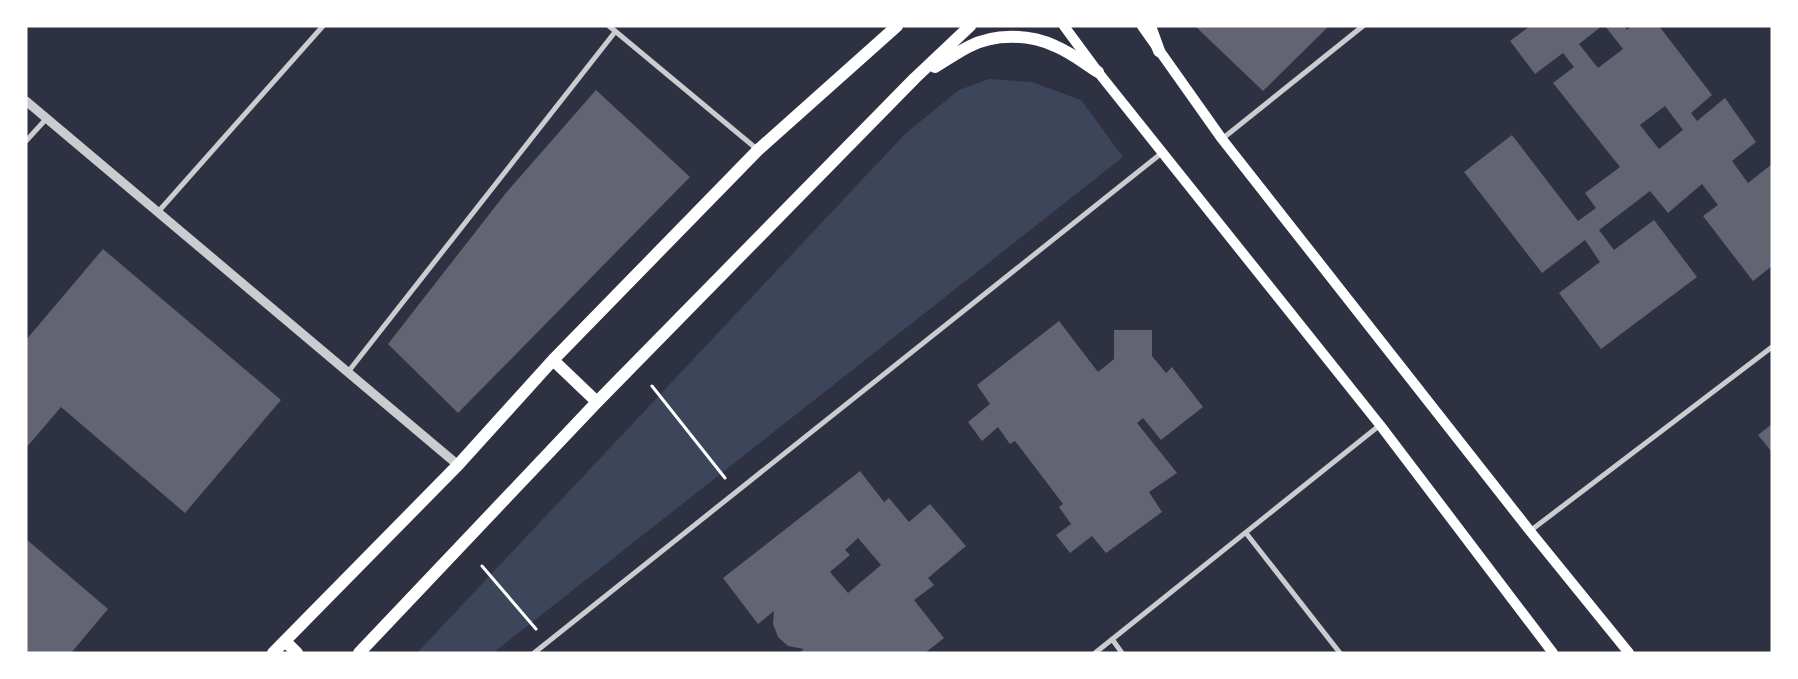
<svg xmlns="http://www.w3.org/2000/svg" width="1798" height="679" viewBox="0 0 1798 679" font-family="Cabin,sans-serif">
<rect width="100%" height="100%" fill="#2d3142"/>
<!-- green -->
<path fill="#3c4559" d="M989,79L1032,82L1081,100L1123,157L493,653H417L906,133L959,90Z"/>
<!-- building -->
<path fill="#626471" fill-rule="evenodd" d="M1195,26H1329L1263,91Z
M1530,26H1602L1579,44L1598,68L1623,49L1605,26H1624L1627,30L1631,26H1659L1712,95L1691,113L1697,121L1725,98L1756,142L1732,161L1748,183L1772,164V266L1753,281L1703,216L1718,205L1702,184L1668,213L1650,191L1599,230L1614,250L1654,220L1697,277L1601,349L1559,293L1600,262L1585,240L1542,273L1464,172L1512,135L1578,221L1596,208L1585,193L1620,167L1553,83L1574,67L1563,53L1535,74L1510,41ZM1665,106L1683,130L1659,149L1640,125Z
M596,90L690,177L458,413L388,344L505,194Z
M103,249L281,400L185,513L61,407L26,448V340Z
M1059,321L1098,372L1114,359V330H1152V356L1166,373L1172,367L1203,407L1161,440L1143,418L1137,423L1177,473L1149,492L1162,512L1106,553L1092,536L1070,553L1056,535L1071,524L1059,507L1063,504L1015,441L1010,444L998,427L982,441L968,422L990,404L977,385Z
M1772,424V452L1758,435Z
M860,471L884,502L889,498L909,522L930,504L966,546L928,578L934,585L914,600L944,638L925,653H799L804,649L788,646L778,637L773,624L774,611L758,624L723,578ZM858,538L881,565L848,593L830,572L850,555L845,550Z
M26,539L108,609L71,653H26Z"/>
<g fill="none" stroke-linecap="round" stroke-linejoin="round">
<!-- path -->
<path stroke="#fff" stroke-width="3" d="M652,386L725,478
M482,566L536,629"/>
<!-- minor -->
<path stroke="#caccd0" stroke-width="5" d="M609,26L758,150
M1222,139L1363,26
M26,141L47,118
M158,212L323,26
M348,372L615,32
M1530,531L1772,347
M1246,533L1340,653
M1112,639L1122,653
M534,653L1163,152
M1095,653L1380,425"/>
<!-- tertiary -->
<path stroke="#caccd0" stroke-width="9" d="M26,101L458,465"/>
<!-- secondary -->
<path stroke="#fff" stroke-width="10" d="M1064,26L1098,72L1380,425L1553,653
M1142,26L1222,139L1530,531L1629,653"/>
<!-- primary -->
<path stroke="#fff" stroke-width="12" d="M1150,26L1159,51
M935,67C946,60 957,53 968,47C994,33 1029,34 1055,46C1070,52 1084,63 1098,72
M553,360L597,402
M285,641L297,653
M273,653L458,465L553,360L758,150L897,26
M359,653L597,402L915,78L970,26"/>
</g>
<!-- border -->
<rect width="1798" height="679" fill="none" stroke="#ffffff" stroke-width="55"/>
</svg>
